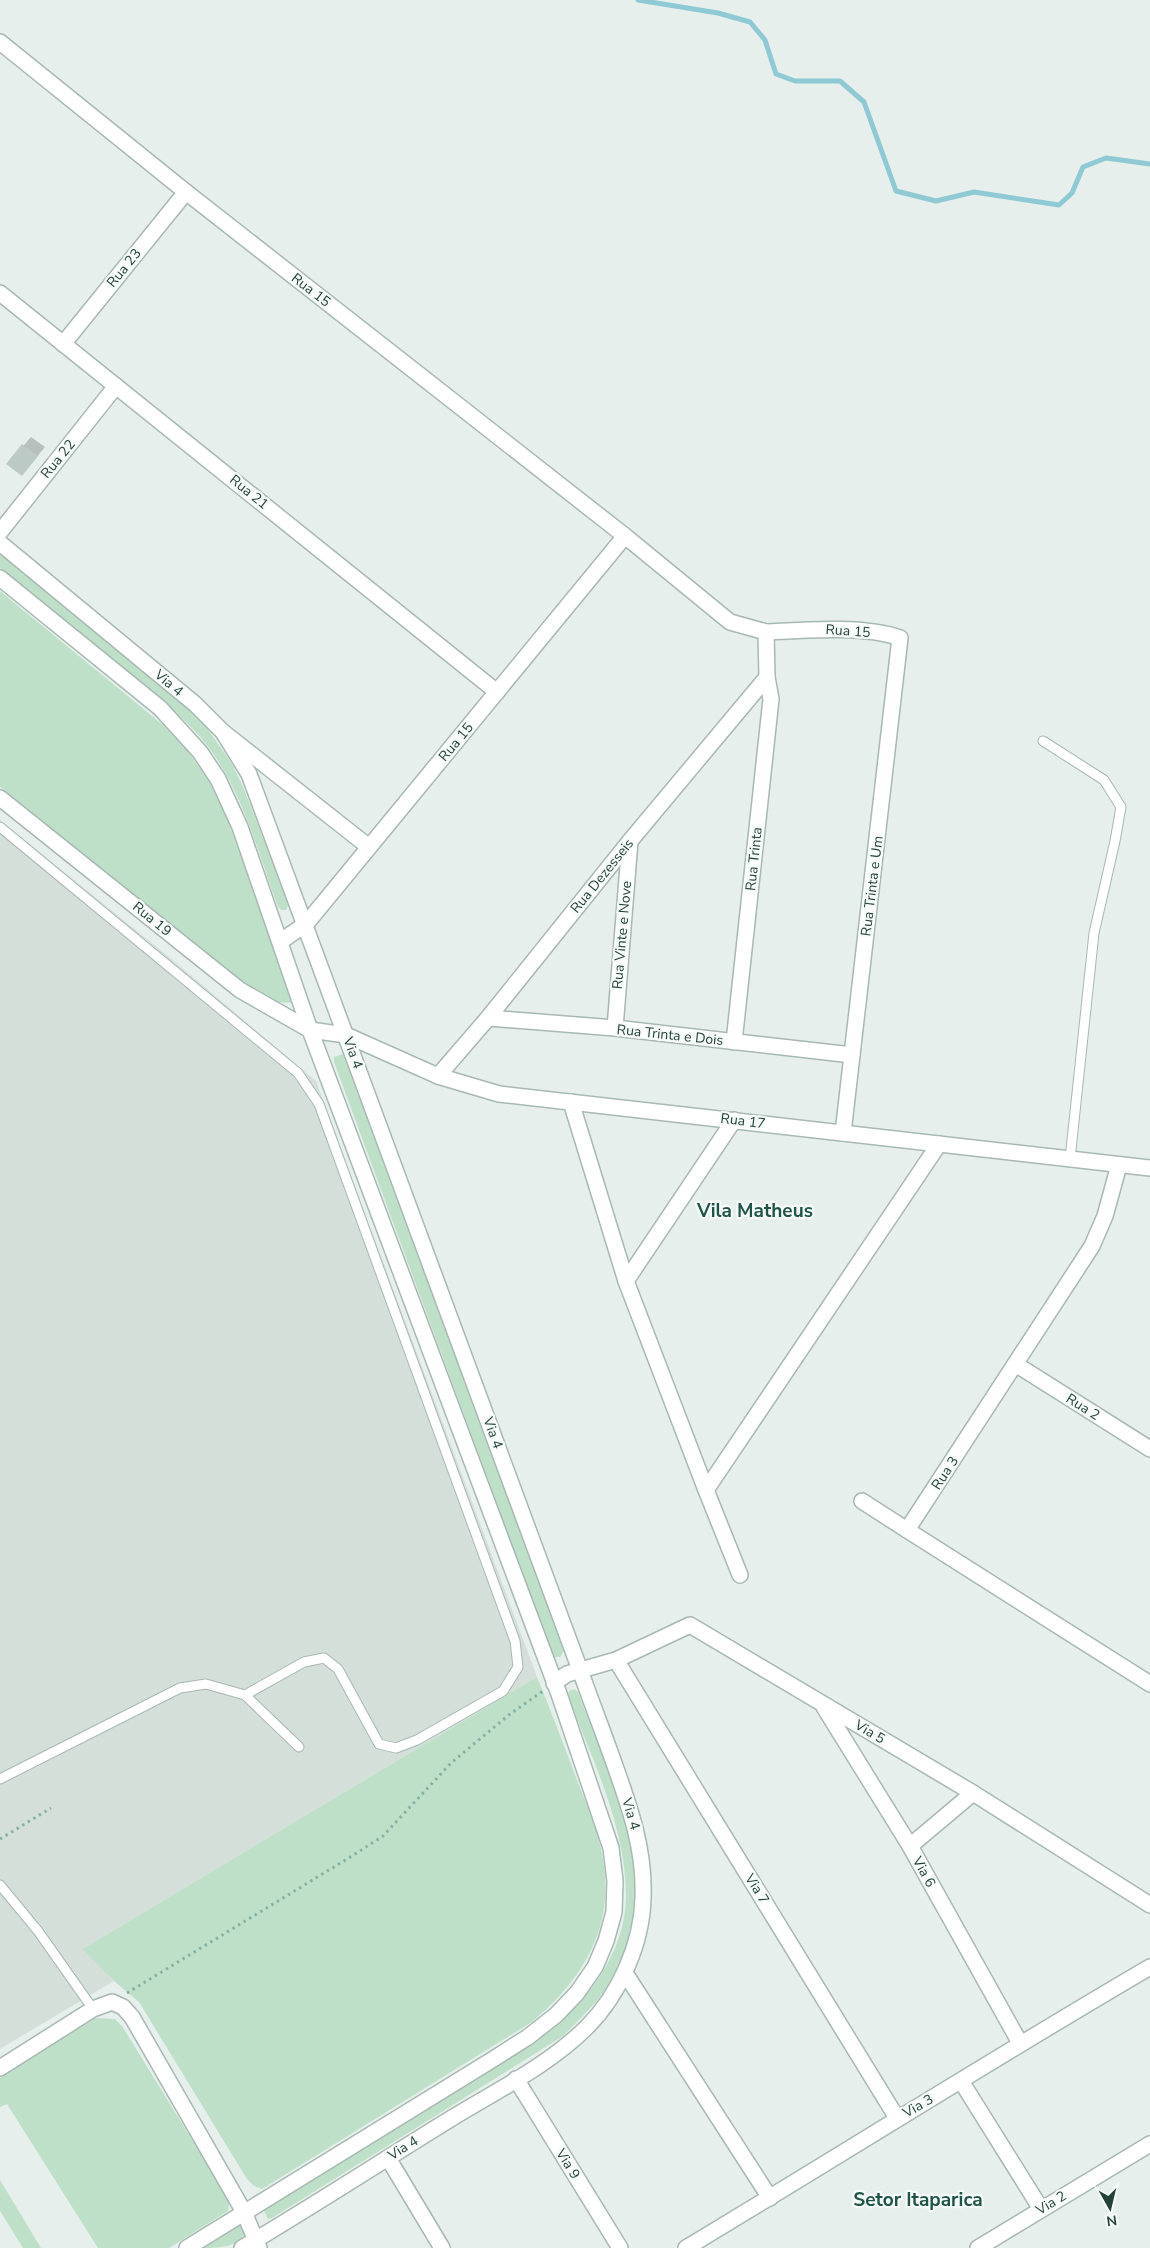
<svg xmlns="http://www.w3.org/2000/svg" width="1150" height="2248" viewBox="0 0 1150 2248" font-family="'Nunito Sans',sans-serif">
	<rect width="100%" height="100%" fill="#e6efeb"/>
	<polygon fill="#d4dfda" points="0,820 169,957 316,1081 537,1677 84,1949 114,1981 0,2049"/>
	<g fill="#bfe0c8">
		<path d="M0,554L173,695L207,728L232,764L243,787L289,903L286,910H281L278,907C259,855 244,797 212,752C198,732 179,715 161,699L0,568Z"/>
		<polygon points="0,591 163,725 187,750 209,781 225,813 294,1003 278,1002 238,979 0,787"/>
		<polygon points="343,1054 564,1650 560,1657 555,1657 552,1654 334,1062 334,1057"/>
		<path d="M537,1677C551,1711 564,1745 577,1780C587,1806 599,1832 603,1860C615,1928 582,1980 532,2022L262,2189L254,2186L247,2179L139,2002L114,1981L83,1949Z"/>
		<path d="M574,1689L578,1692C612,1785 668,1889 608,1985C596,2004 579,2020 563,2036L272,2218L268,2219L264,2211L266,2207L547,2033C588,2001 626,1951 626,1896C626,1827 592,1759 568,1696L569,1691Z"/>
		<polygon points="95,2018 115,2019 122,2026 226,2195 229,2204 228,2211 169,2248 98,2248 7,2104 0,2107 0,2078"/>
		<polygon points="0,2180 41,2248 23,2248 0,2211"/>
		<path d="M238,2225H242L246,2231C240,2248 216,2248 201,2248Z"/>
	</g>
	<polygon fill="#0003" points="31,437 45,447 22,475 8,464"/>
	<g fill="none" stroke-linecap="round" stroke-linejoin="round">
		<polyline stroke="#8ec9d4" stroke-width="5" points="638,0 718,13 750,22 765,40 776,74 795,81 840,81 864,102 896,191 936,201 974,192 1059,205 1072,193 1083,167 1106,158 1150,164"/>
	</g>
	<polygon fill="#bbcac4" points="22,444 38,456 22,476 6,464"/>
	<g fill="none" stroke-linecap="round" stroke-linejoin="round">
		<defs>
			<g id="service">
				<polyline points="1043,741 1104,780 1121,807 1115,841 1094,933 1070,1159"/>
				<polyline points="0,827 298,1073 319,1104 515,1641 518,1667 503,1691 417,1740 396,1748 379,1744 338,1669 324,1658 304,1662 245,1695"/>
				<polyline points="0,1779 180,1688 206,1684 245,1695 299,1747"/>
				<polyline points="0,1885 38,1931 93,2009"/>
			</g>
			<g id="minor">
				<polyline points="0,42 186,192 625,536 306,924 281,941"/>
				<polyline points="0,293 497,692"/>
				<polyline points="63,344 186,192"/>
				<polyline points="0,532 116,386"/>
				<polyline points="625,536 730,622 766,632 767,677 771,699 734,1042"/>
				<path d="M766,632C803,630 866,625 900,638L843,1133"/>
				<polyline points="223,732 369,847"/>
				<polyline points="0,798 240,990 310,1030 346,1035 438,1076 499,1094 1150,1168"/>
				<polyline points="488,1018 615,1028 852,1055"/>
				<polyline points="615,1028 630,841"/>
				<polyline points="438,1076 488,1018 630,841 767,677"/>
				<polyline points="571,1102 626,1281 706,1490 939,1144"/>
				<polyline points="1119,1165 1105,1216 1092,1246 907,1530 1150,1684"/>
				<polyline points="626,1281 734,1120"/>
				<polyline points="1017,1365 1150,1449"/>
				<polyline points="706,1490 740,1575"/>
				<polyline points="862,1501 907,1530"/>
				<polyline points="616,1660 897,2118"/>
				<polyline points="554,1683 567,1674 616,1660 690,1625 973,1793 1150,1905"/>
				<polyline points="824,1707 910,1846 1020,2043"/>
				<polyline points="910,1846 973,1793"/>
				<polyline points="625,1973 770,2198"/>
				<polyline points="0,2068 93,2009 112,2002 123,2007 132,2017 244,2212 259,2248"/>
				<polyline points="516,2079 620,2248"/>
				<polyline points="961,2081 1041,2209"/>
				<polyline points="388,2158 442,2248"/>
				<path d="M686,2248C841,2155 994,2058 1150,1967"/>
				<polyline points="978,2248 1150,2144"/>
			</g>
			<g id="tertiary">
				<path d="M0,543L195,704L223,732L249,774L580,1670C591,1701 603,1732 614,1763C630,1808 645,1850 643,1898C642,1944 619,1995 587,2027C549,2065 498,2090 452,2118C382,2161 313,2206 242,2248"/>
				<polyline points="0,578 160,708 200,752 218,779 240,827 310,1030 559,1694 611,1848 615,1881 614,1912 606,1941 595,1967 577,1993 556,2015 528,2037 495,2058 187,2248"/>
			</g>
		</defs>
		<use href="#service" stroke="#a8b8b2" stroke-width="11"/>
		<use href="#minor" stroke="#a8b8b2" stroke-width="18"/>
		<use href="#tertiary" stroke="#a8b8b2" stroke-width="18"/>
		<g stroke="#86b3a5" stroke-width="3" stroke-dasharray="2.5 4" stroke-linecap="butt">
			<polyline points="0,1839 51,1808"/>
			<polyline points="127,1993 352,1856 383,1836 451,1763 510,1714 543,1691"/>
		</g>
		<use href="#service" stroke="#fff" stroke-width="9"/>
		<use href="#minor" stroke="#fff" stroke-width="15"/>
		<use href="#tertiary" stroke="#fff" stroke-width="15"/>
	</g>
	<g text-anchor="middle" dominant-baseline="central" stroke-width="4.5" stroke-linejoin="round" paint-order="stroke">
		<g font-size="14" fill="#24423a" stroke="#f7fbf9">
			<text transform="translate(124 268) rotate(-51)">Rua 23</text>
			<text transform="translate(311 290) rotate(38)">Rua 15</text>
			<text transform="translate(58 459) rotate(-51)">Rua 22</text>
			<text transform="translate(249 492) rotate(39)">Rua 21</text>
			<text transform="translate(848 631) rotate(4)">Rua 15</text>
			<text transform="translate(169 683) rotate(40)">Via 4</text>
			<text transform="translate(456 742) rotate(-50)">Rua 15</text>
			<text transform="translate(754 859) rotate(-84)">Rua Trinta</text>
			<text transform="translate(602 876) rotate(-51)">Rua Dezesseis</text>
			<text transform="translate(872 886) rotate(-83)">Rua Trinta e Um</text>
			<text transform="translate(152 919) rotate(39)">Rua 19</text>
			<text transform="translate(622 935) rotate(-85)">Rua Vinte e Nove</text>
			<text transform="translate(670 1035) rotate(6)">Rua Trinta e Dois</text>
			<text transform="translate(353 1053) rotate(70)">Via 4</text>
			<text transform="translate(743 1121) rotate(7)">Rua 17</text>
			<text transform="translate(1083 1407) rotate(32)">Rua 2</text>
			<text transform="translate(493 1433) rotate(70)">Via 4</text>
			<text transform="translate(945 1473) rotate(-57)">Rua 3</text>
			<text transform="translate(870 1732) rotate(31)">Via 5</text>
			<text transform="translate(631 1814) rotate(73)">Via 4</text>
			<text transform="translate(924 1872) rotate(61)">Via 6</text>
			<text transform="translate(757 1889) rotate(58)">Via 7</text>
			<text transform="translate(918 2106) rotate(-30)">Via 3</text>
			<text transform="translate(403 2148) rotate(-32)">Via 4</text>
			<text transform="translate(568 2164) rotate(58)">Via 9</text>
			<text transform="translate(1051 2203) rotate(-31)">Via 2</text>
		</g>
		<g font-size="19" font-weight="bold" fill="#1f5548" stroke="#f7fbf9">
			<text x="755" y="1211">Vila Matheus</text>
			<text x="918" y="2200">Setor Itaparica</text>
		</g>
	</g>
	<g transform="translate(1110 2208) rotate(172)" stroke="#f7fbf9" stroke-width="4" paint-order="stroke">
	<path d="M0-4L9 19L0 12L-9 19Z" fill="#24423a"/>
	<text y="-8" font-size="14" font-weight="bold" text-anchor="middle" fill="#24423a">N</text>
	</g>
</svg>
